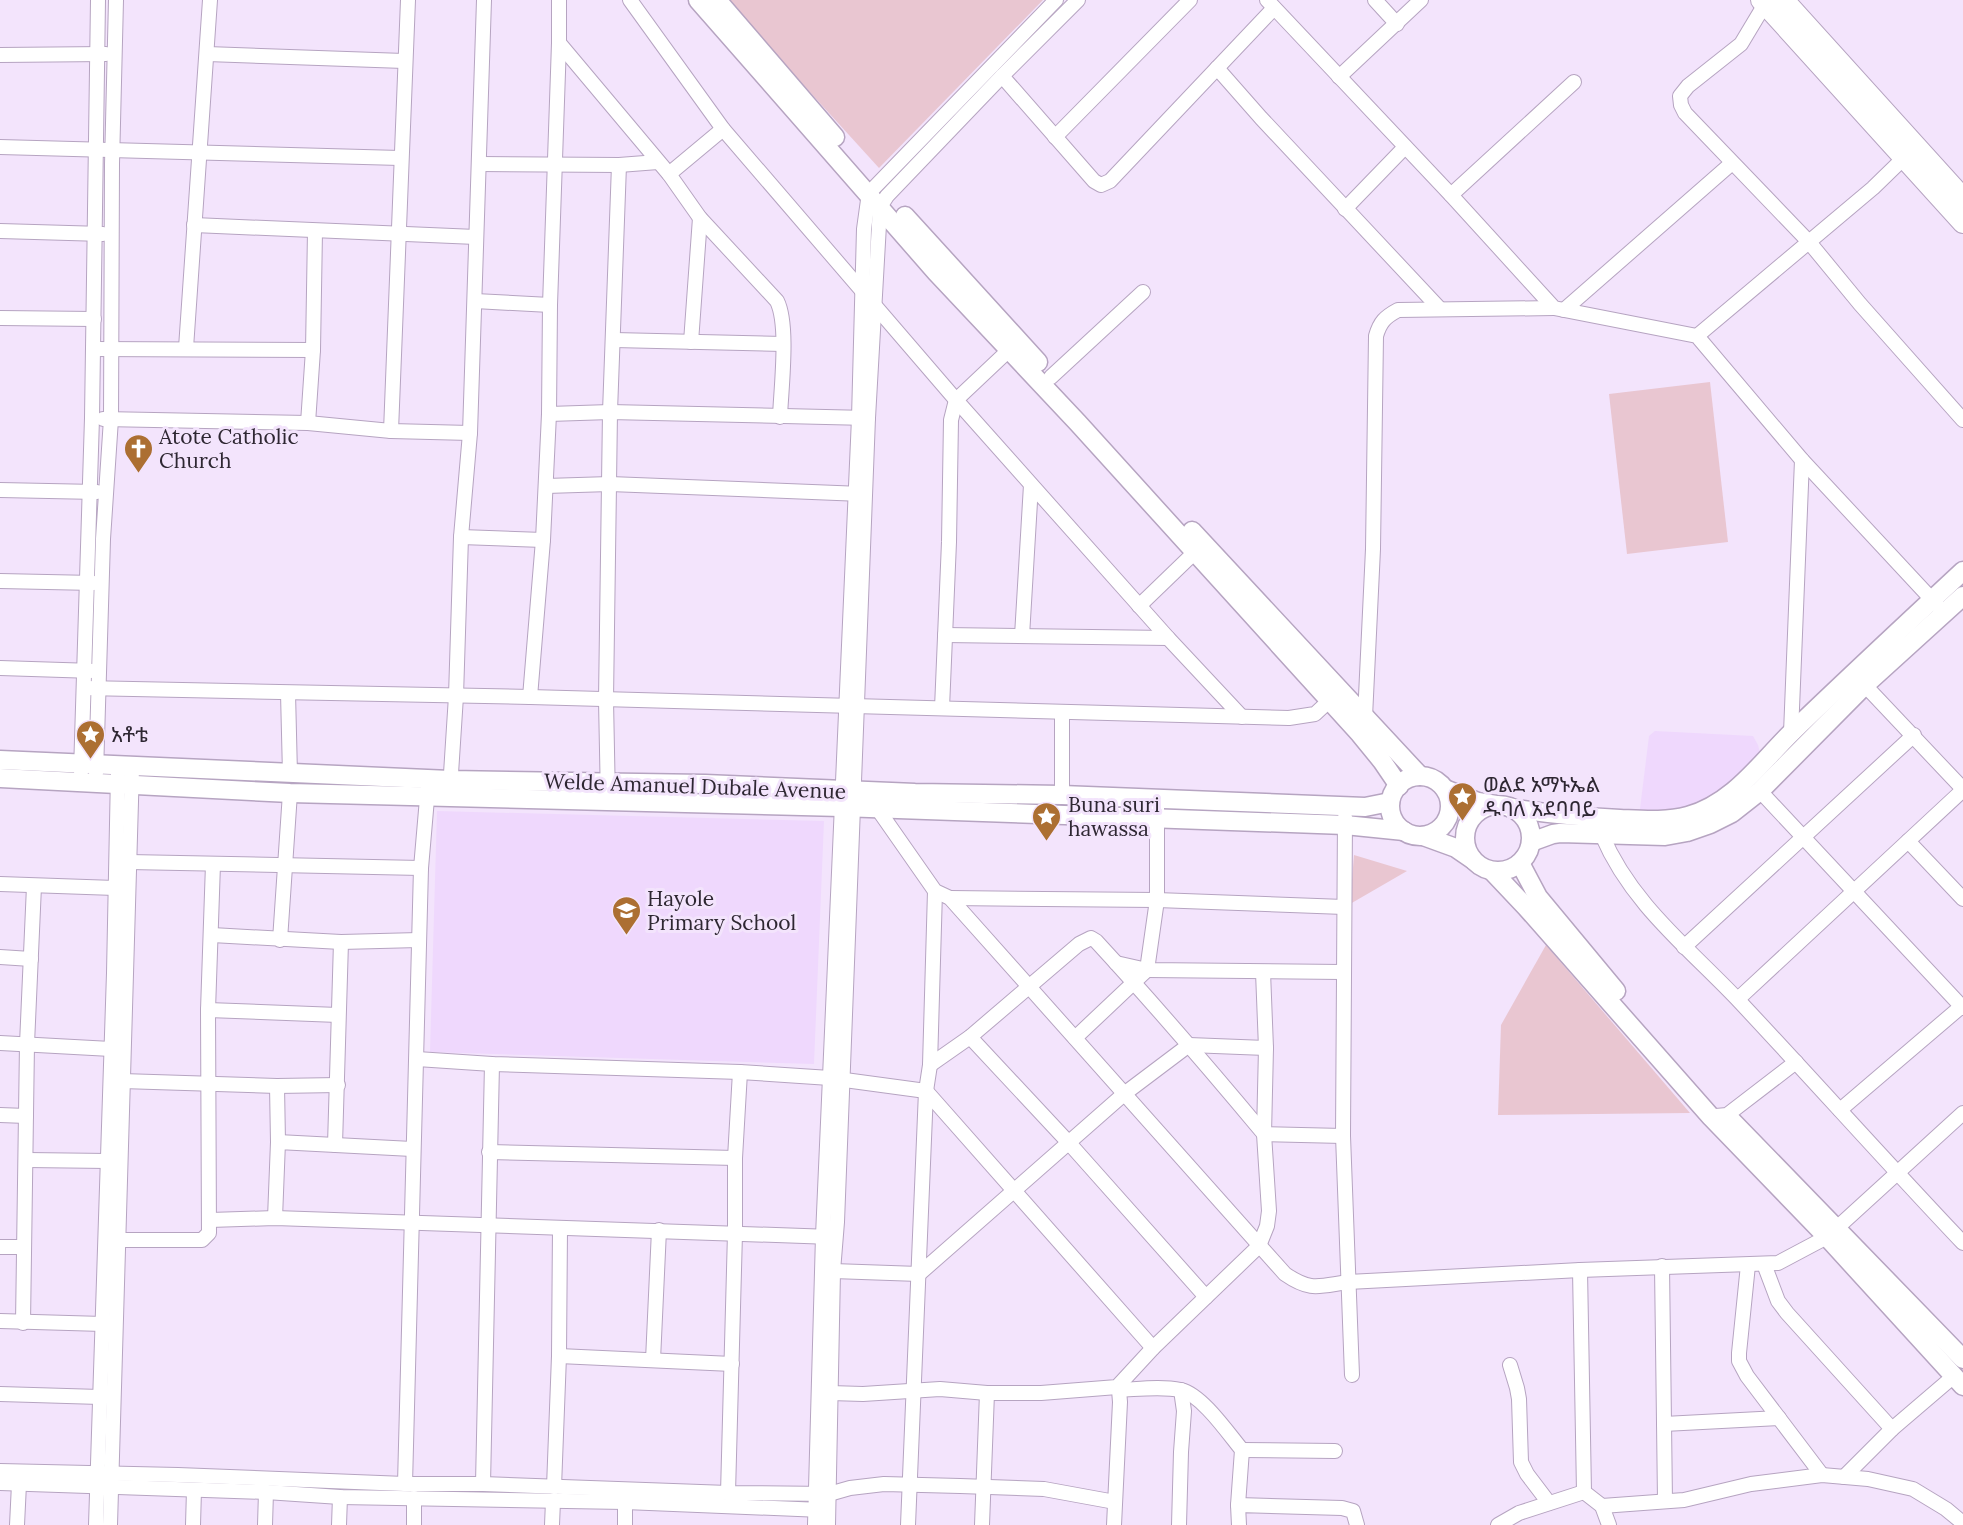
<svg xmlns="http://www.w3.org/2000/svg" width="1963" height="1525" viewBox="0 0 1963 1525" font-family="Lora,'Noto Sans Ethiopic',serif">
	<rect width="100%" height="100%" fill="#f3e4fc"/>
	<g fill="#efd8fd">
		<polygon points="1655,731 1753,736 1758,745 1761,757 1704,807 1639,817 1649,736"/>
		<polygon points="437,811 824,821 814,1064 430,1052"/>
	</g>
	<g fill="#e9c6d1">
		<polygon points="726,0 1043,0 879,168"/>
		<polygon points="1710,382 1728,542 1627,554 1609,394"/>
		<polygon points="1354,855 1407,871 1350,904"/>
		<polygon points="1546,945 1690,1113 1498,1115 1501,1025"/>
	</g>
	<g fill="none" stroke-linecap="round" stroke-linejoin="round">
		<defs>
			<g id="minor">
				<polyline points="630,0 723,129 956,400 1168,638 1242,717"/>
				<polyline points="1267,0 1451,195 1554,308 1697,336 1802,460 1937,605"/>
				<polyline points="1375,0 1397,24"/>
				<polyline points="1765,4 1741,44 1688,86 1680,96 1681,105 1685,113 1809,242 1860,304 1963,420"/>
				<path d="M559,43L669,174L700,218L777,301C789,325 781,389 780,417"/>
				<polyline points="207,54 404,61"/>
				<polyline points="0,55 106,54"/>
				<polyline points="1217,68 1261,118 1440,309"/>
				<polyline points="1002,76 1094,181 1101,185 1110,181 1274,8"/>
				<polyline points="1339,77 1421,0"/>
				<polyline points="1055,137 1190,0"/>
				<polyline points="0,147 400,158"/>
				<polyline points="480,164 619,165 658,162"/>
				<polyline points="669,174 723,129"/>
				<polyline points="1451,195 1574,82"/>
				<polyline points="1345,209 1405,147"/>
				<polyline points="194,225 476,237"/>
				<polyline points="0,231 103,234"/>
				<polyline points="475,301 550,305"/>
				<polyline points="1564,310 1732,163"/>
				<polyline points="0,318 94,319"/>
				<polyline points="1697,336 1873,188 1909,153"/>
				<polyline points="614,340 783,344"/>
				<polyline points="691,342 700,218"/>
				<polyline points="186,348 210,0"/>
				<polyline points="93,349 313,350"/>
				<polyline points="1051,377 1143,292"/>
				<polyline points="549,414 610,412 868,418"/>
				<polyline points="103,419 308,423 391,431 470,433"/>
				<polyline points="308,423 313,350 315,231"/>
				<polyline points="391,431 408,0"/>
				<polyline points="546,486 610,484 862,494"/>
				<polyline points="0,490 97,492"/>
				<polyline points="461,537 543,540"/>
				<polyline points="0,581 94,583"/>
				<polyline points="1139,606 1195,552"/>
				<polyline points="945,635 1168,638"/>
				<polyline points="1022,636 1031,485"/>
				<polyline points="0,668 94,671"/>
				<polyline points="1859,679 1963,789"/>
				<polyline points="84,688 530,697 1289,718 1315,714 1330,700"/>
				<polyline points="288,693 290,774"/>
				<polyline points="530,697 543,540 549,414 550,305 559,43 559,0"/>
				<polyline points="942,708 949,542 951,420 956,400 1009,350"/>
				<path d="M1365,717L1373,549L1376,336C1380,322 1385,317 1398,310L1554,308"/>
				<polyline points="1791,733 1802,460"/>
				<polyline points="81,772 92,418 98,0"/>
				<polyline points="96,773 103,539 111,419 112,164 116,0"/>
				<polyline points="450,789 456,696 461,537 470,433 484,0"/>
				<polyline points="1760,791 1963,1008"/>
				<polyline points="1062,795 1062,712"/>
				<polyline points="608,801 606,700 610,412 619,165"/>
				<path d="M877,808L935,891L950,898L1285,1274C1311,1292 1319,1286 1348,1282L1580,1270L1778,1263L1827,1237L1963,1113"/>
				<polyline points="1345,817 1343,1136 1352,1375"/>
				<path d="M1602,835C1631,904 1690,949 1740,1002C1815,1082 1888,1164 1963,1243"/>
				<polyline points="1908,841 1963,899"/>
				<polyline points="129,862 421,868"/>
				<polyline points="0,884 115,888"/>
				<polyline points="950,898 1157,900 1344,907"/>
				<polyline points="212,935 341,942 419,940"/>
				<polyline points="280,940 290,793"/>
				<polyline points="1684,947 1914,735"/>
				<polyline points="0,957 31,959"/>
				<polyline points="1116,963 1147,970 1342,972"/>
				<polyline points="1738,999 1963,790"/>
				<polyline points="208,1010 338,1015"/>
				<polyline points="970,1037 1069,1143 1206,1297"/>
				<polyline points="1075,1038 1147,970 1157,900 1157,800"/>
				<polyline points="0,1043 111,1049"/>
				<polyline points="417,1059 492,1064 740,1072 830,1078 926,1091 1153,1348"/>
				<path d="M930,1065L970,1037L1079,944L1091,938L1096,941C1154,1004 1209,1068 1264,1134L1343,1136"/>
				<polyline points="122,1081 277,1086 338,1085"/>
				<polyline points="277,1086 278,1142"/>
				<polyline points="1840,1110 1963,1005"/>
				<polyline points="0,1115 26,1116"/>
				<polyline points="1716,1116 1727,1115 1796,1062"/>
				<polyline points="335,1145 341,942"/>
				<polyline points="489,1152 735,1158"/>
				<polyline points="27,1160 108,1161"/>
				<polyline points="275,1218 278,1142 412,1149"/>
				<polyline points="210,1220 275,1218 832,1237"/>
				<polyline points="118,1240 202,1240 209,1233 208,1010 213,864"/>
				<polyline points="0,1247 24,1247"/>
				<polyline points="1764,1264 1778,1301 1787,1313 1892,1429"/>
				<polyline points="1748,1265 1739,1353 1739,1361 1747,1376 1822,1475"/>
				<polyline points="1662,1266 1665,1501"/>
				<polyline points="1580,1270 1584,1492 1602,1506 1609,1525"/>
				<polyline points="833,1271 919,1274 1124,1094 1189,1045 1266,1048"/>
				<polyline points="0,1321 103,1324"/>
				<polyline points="23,1323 27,1044 34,886"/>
				<polyline points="559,1356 732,1364"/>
				<polyline points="653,1360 659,1230"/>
				<polyline points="1510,1365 1517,1388 1519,1399 1521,1462 1527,1474 1549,1503"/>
				<path d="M1119,1390C1140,1389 1161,1386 1181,1390C1202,1395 1228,1433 1242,1450L1238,1505"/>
				<polyline points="830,1393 863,1394 940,1389 987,1393 1041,1393 1117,1387 1153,1348 1259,1246 1267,1226 1269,1211 1264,1134 1266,1048 1263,972"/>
				<polyline points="0,1394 100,1397"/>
				<polyline points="1664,1424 1779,1418"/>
				<polyline points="1242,1450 1335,1451"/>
				<polyline points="0,1471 178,1475 405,1484 483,1484 728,1493 829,1494 850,1488 884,1484 960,1486 1044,1489 1115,1502"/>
				<polyline points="1844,1477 1892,1429 1954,1376"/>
				<polyline points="0,1483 266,1492 340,1497 625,1502 822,1510"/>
				<polyline points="405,1484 421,868 428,787"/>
				<polyline points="483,1484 492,1064"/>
				<polyline points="554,1487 559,1356 560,1228"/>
				<polyline points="728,1493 735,1233 735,1158 740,1072"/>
				<polyline points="414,1498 414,1525"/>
				<polyline points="1602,1506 1684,1500 1751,1484 1822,1475 1868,1479 1913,1489 1946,1509 1963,1523"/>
				<polyline points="17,1525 19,1484"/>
				<polyline points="96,1525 114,973 118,774"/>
				<polyline points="110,1525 132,767"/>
				<polyline points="193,1525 194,1490"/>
				<polyline points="265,1525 266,1492"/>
				<polyline points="339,1525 340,1497"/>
				<polyline points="552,1525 553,1501"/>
				<polyline points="625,1525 625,1502"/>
				<polyline points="815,1525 823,1236 859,418 864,229 869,193 1056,0"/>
				<polyline points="828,1525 833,1271 837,1222 868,418 880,207 887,196 1002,76 1078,0"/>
				<polyline points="908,1525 926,1091 930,1065 935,891"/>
				<polyline points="982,1525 987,1393"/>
				<polyline points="1114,1525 1120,1402 1119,1390 1117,1387"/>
				<polyline points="1179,1525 1181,1452 1184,1411 1181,1390"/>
				<polyline points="1239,1525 1238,1505 1342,1508 1353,1511 1357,1525"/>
				<polyline points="1498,1525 1519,1513 1584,1492"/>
			</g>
			<g id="major">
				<polyline points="698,0 936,272 1078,423 1360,734 1382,761 1399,786"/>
				<polyline points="717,0 835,137"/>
				<polyline points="905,216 1038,362"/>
				<polyline points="1192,531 1420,776"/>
				<polyline points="0,760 450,780 705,784 915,793 1062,795 1365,807 1390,802"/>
				<circle cx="1420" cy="806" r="30"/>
				<polyline points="0,778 290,793 841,807 1345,825 1404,831"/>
				<polyline points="1445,789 1478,802 1496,805"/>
				<circle cx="1498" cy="838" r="33"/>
				<path d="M1511,808C1548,814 1583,817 1620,819C1643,820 1666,822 1688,816C1734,803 1761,762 1793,731C1849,677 1906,624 1963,571"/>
				<polyline points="1423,836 1456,848 1472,859"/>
				<polyline points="1531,842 1553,834 1560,833 1665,836 1687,832 1710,824 1732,813 1760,791 1865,685 1963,596"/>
				<polyline points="1520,863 1538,897 1616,991"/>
				<polyline points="1492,871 1526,907 1711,1117 1827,1237 1963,1386"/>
				<polyline points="1730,1119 1963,1359"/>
			</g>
			<g id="highway">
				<polyline points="1761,0 1963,223"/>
				<polyline points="1784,0 1963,198"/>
			</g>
		</defs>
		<use href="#minor" stroke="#b6a4c1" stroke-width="16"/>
		<use href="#major" stroke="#b6a4c1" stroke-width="21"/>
		<use href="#highway" stroke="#b6a4c1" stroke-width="22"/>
		<use href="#minor" stroke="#fff" stroke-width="14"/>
		<use href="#major" stroke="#fff" stroke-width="18"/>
		<use href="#highway" stroke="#fff" stroke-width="20"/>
	</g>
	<defs>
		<symbol id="church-pin" viewBox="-11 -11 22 30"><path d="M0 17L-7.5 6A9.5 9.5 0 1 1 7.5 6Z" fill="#ac6f32" stroke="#f3e4fc"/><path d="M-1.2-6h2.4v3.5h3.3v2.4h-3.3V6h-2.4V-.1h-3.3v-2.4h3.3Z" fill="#fff"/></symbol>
		<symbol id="sight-pin" viewBox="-11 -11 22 30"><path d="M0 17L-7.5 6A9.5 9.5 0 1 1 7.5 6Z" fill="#ac6f32" stroke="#f3e4fc"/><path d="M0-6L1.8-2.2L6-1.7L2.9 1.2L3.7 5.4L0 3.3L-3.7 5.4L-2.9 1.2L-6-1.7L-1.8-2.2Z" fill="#fff"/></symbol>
		<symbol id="school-pin" viewBox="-11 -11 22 30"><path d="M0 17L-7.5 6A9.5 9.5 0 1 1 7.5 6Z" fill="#ac6f32" stroke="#f3e4fc"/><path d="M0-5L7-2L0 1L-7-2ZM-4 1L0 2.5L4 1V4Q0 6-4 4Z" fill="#fff"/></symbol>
	</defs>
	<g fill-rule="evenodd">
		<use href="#church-pin" x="122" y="432" width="33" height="45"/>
		<use href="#sight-pin" x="74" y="718" width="33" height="45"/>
		<use href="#sight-pin" x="1446" y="780" width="33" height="45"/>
		<use href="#sight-pin" x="1030" y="800" width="33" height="45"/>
		<use href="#school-pin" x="610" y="894" width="33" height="45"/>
	</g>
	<g text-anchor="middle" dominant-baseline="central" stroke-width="6" stroke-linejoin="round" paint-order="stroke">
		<g font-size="21" fill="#2e2732" stroke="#f3e4fc" text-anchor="start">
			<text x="159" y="436">Atote Catholic<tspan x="159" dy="24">Church</tspan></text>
			<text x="111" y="734">አቶቴ</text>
			<text x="1483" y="784">ወልደ አማኑኤል<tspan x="1483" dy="24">ዱባለ አደባባይ</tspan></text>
			<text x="1068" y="804">Buna suri<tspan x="1068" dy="24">hawassa</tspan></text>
			<text x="647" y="898">Hayole<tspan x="647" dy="24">Primary School</tspan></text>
		</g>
		<g font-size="21" fill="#2e2732" stroke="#f3e4fc">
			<text transform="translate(695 786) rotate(2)">Welde Amanuel Dubale Avenue</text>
		</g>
	</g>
</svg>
